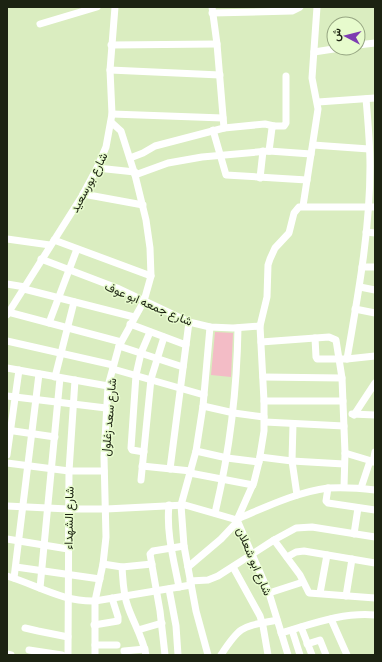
<svg xmlns="http://www.w3.org/2000/svg" width="382" height="662" viewBox="0 0 382 662" font-family="'Exo 2',Vazirmatn,sans-serif">
	<rect width="100%" height="100%" fill="#daedc0"/>
	<polygon fill="#f3bcc6" points="215,332 233,333 231,377 211,375"/>
	<g fill="none" stroke-linecap="round" stroke-linejoin="round">
		<g stroke="#fff" stroke-width="7">
			<polyline points="212,13 292,11 300,7"/>
			<polyline points="40,24 97,7"/>
			<polyline points="111,45 217,44"/>
			<polyline points="358,45 375,43"/>
			<polyline points="314,52 340,48"/>
			<polyline points="110,70 220,75"/>
			<polyline points="318,102 375,98"/>
			<polyline points="112,114 223,118"/>
			<polyline points="224,128 265,124 274,126"/>
			<polyline points="213,130 226,175 307,180"/>
			<polyline points="313,145 369,149"/>
			<polyline points="269,151 272,128 274,126 284,126 286,123 286,76"/>
			<polyline points="130,158 143,153 155,146 224,128 217,44 212,7"/>
			<polyline points="97,168 135,172"/>
			<polyline points="135,175 168,163 202,157 269,151 311,154"/>
			<polyline points="260,178 263,151"/>
			<polyline points="83,194 143,205"/>
			<polyline points="303,206 318,109 312,78 317,7"/>
			<polyline points="366,232 375,233"/>
			<polyline points="7,239 50,245"/>
			<polyline points="54,240 151,276"/>
			<polyline points="41,259 117,288 189,322 210,327 233,328 260,326"/>
			<polyline points="362,267 375,267"/>
			<polyline points="7,284 25,287"/>
			<polyline points="360,287 375,290"/>
			<polyline points="24,289 134,317"/>
			<polyline points="355,309 375,313"/>
			<polyline points="8,312 121,342"/>
			<polyline points="7,315 82,196 97,168 106,147 112,114 110,70 115,7"/>
			<polyline points="49,323 77,249"/>
			<polyline points="130,324 186,345"/>
			<polyline points="315,338 316,357 317,359 347,359 375,356"/>
			<polyline points="7,341 113,365"/>
			<polyline points="261,342 329,337 336,340 342,378 345,453 344,487"/>
			<polyline points="119,346 183,367"/>
			<path d="M347,359C358,295 370,231 370,166C370,144 368,121 366,99"/>
			<polyline points="7,368 108,386"/>
			<polyline points="113,369 204,395"/>
			<polyline points="55,377 74,302"/>
			<polyline points="263,377 342,378"/>
			<polyline points="7,396 106,408"/>
			<polyline points="264,401 343,401"/>
			<polyline points="203,406 234,413 264,417"/>
			<polyline points="352,414 375,415"/>
			<polyline points="354,415 375,383"/>
			<polyline points="265,422 344,426"/>
			<polyline points="293,424 292,461 297,495"/>
			<polyline points="7,430 55,437"/>
			<polyline points="196,451 227,458 259,462"/>
			<polyline points="144,452 132,450 131,448 136,375 141,353 150,332"/>
			<polyline points="345,453 375,462"/>
			<polyline points="7,455 19,370"/>
			<polyline points="260,457 292,461 344,464"/>
			<polyline points="373,462 375,452"/>
			<polyline points="7,463 69,471 104,471"/>
			<polyline points="142,466 191,471"/>
			<polyline points="170,469 189,322"/>
			<polyline points="190,473 253,485"/>
			<polyline points="141,480 151,379 164,337"/>
			<polyline points="328,488 326,501 328,503 375,510"/>
			<polyline points="361,488 370,461"/>
			<path d="M169,505C166,533 174,561 179,587"/>
			<polyline points="7,506 68,509 106,509 185,505 237,520"/>
			<path d="M215,513C230,450 237,393 238,328"/>
			<path d="M237,519C266,507 297,492 328,488C344,487 359,488 375,490"/>
			<polyline points="354,534 358,508"/>
			<polyline points="7,539 68,549"/>
			<polyline points="274,540 300,575 309,593 375,598"/>
			<polyline points="287,557 296,552 304,551 375,563"/>
			<polyline points="103,564 122,567 152,564"/>
			<polyline points="16,567 100,579"/>
			<path d="M122,567C123,580 123,594 128,607C134,624 143,638 146,655"/>
			<polyline points="188,567 221,539 237,522"/>
			<polyline points="233,567 260,616 263,626 268,655"/>
			<path d="M7,576C37,585 63,602 95,601L191,585"/>
			<polyline points="14,578 39,374"/>
			<polyline points="190,581 208,580 218,576 274,540 296,528 312,527 375,537"/>
			<polyline points="40,588 60,378"/>
			<polyline points="169,589 176,626 178,655"/>
			<polyline points="269,593 303,582"/>
			<polyline points="320,593 327,555"/>
			<polyline points="346,596 352,559"/>
			<polyline points="331,619 347,655"/>
			<polyline points="94,625 118,621 118,617 112,598"/>
			<polyline points="301,627 312,655"/>
			<polyline points="25,628 38,631 68,637"/>
			<polyline points="138,630 162,623"/>
			<polyline points="292,630 300,655"/>
			<path d="M281,633C312,624 343,612 375,615"/>
			<polyline points="307,644 320,640 326,655"/>
			<polyline points="95,645 117,645"/>
			<polyline points="29,650 62,655"/>
			<polyline points="124,651 145,649"/>
			<polyline points="7,654 11,655"/>
			<polyline points="68,655 69,471 75,380"/>
			<polyline points="95,655 95,601 103,564 106,537 104,457 108,386 119,346 144,301 151,276 150,248 146,220 135,175 121,131 111,122"/>
			<polyline points="165,655 160,611 150,554 153,551 184,546"/>
			<polyline points="208,655 196,611 184,546 181,505 196,451 203,406 210,327"/>
			<path d="M221,655C241,624 243,627 277,620"/>
			<polyline points="288,655 269,593 237,520 254,482 259,462 264,431 264,401 260,326 267,297 268,265 270,259 275,248 289,233 294,213 299,207 375,207"/>
		</g>
	</g>
	<g text-anchor="middle" dominant-baseline="central" stroke-width="3" stroke-linejoin="round" paint-order="stroke">
		<g font-size="12" fill="#1c2312" stroke="#e7fbcd">
			<text transform="translate(88 182) rotate(-62)">شارع بورسعيد</text>
			<text transform="translate(149 303) rotate(23)">شارع جمعه ابو عوف</text>
			<text transform="translate(108 417) rotate(-85)">شارع سعد زغلول</text>
			<text transform="translate(68 518) rotate(-89)">شارع الشهداء</text>
			<text transform="translate(255 561) rotate(67)">شارع ابو شعلان</text>
		</g>
	</g>
	<rect width="382" height="662" fill="none" stroke="#1c2312" stroke-width="16"/>
	<g transform="translate(346 36) rotate(277)"><circle r="19" fill="#e7fbcd" stroke="#96a582"/>
	<path d="M0-3L7 15L0 10L-7 15Z" fill="#7d3cb1"/>
	<text y="-6" font-size="11" font-weight="bold" text-anchor="middle" fill="#1c2312">ش</text>
	</g>
</svg>
